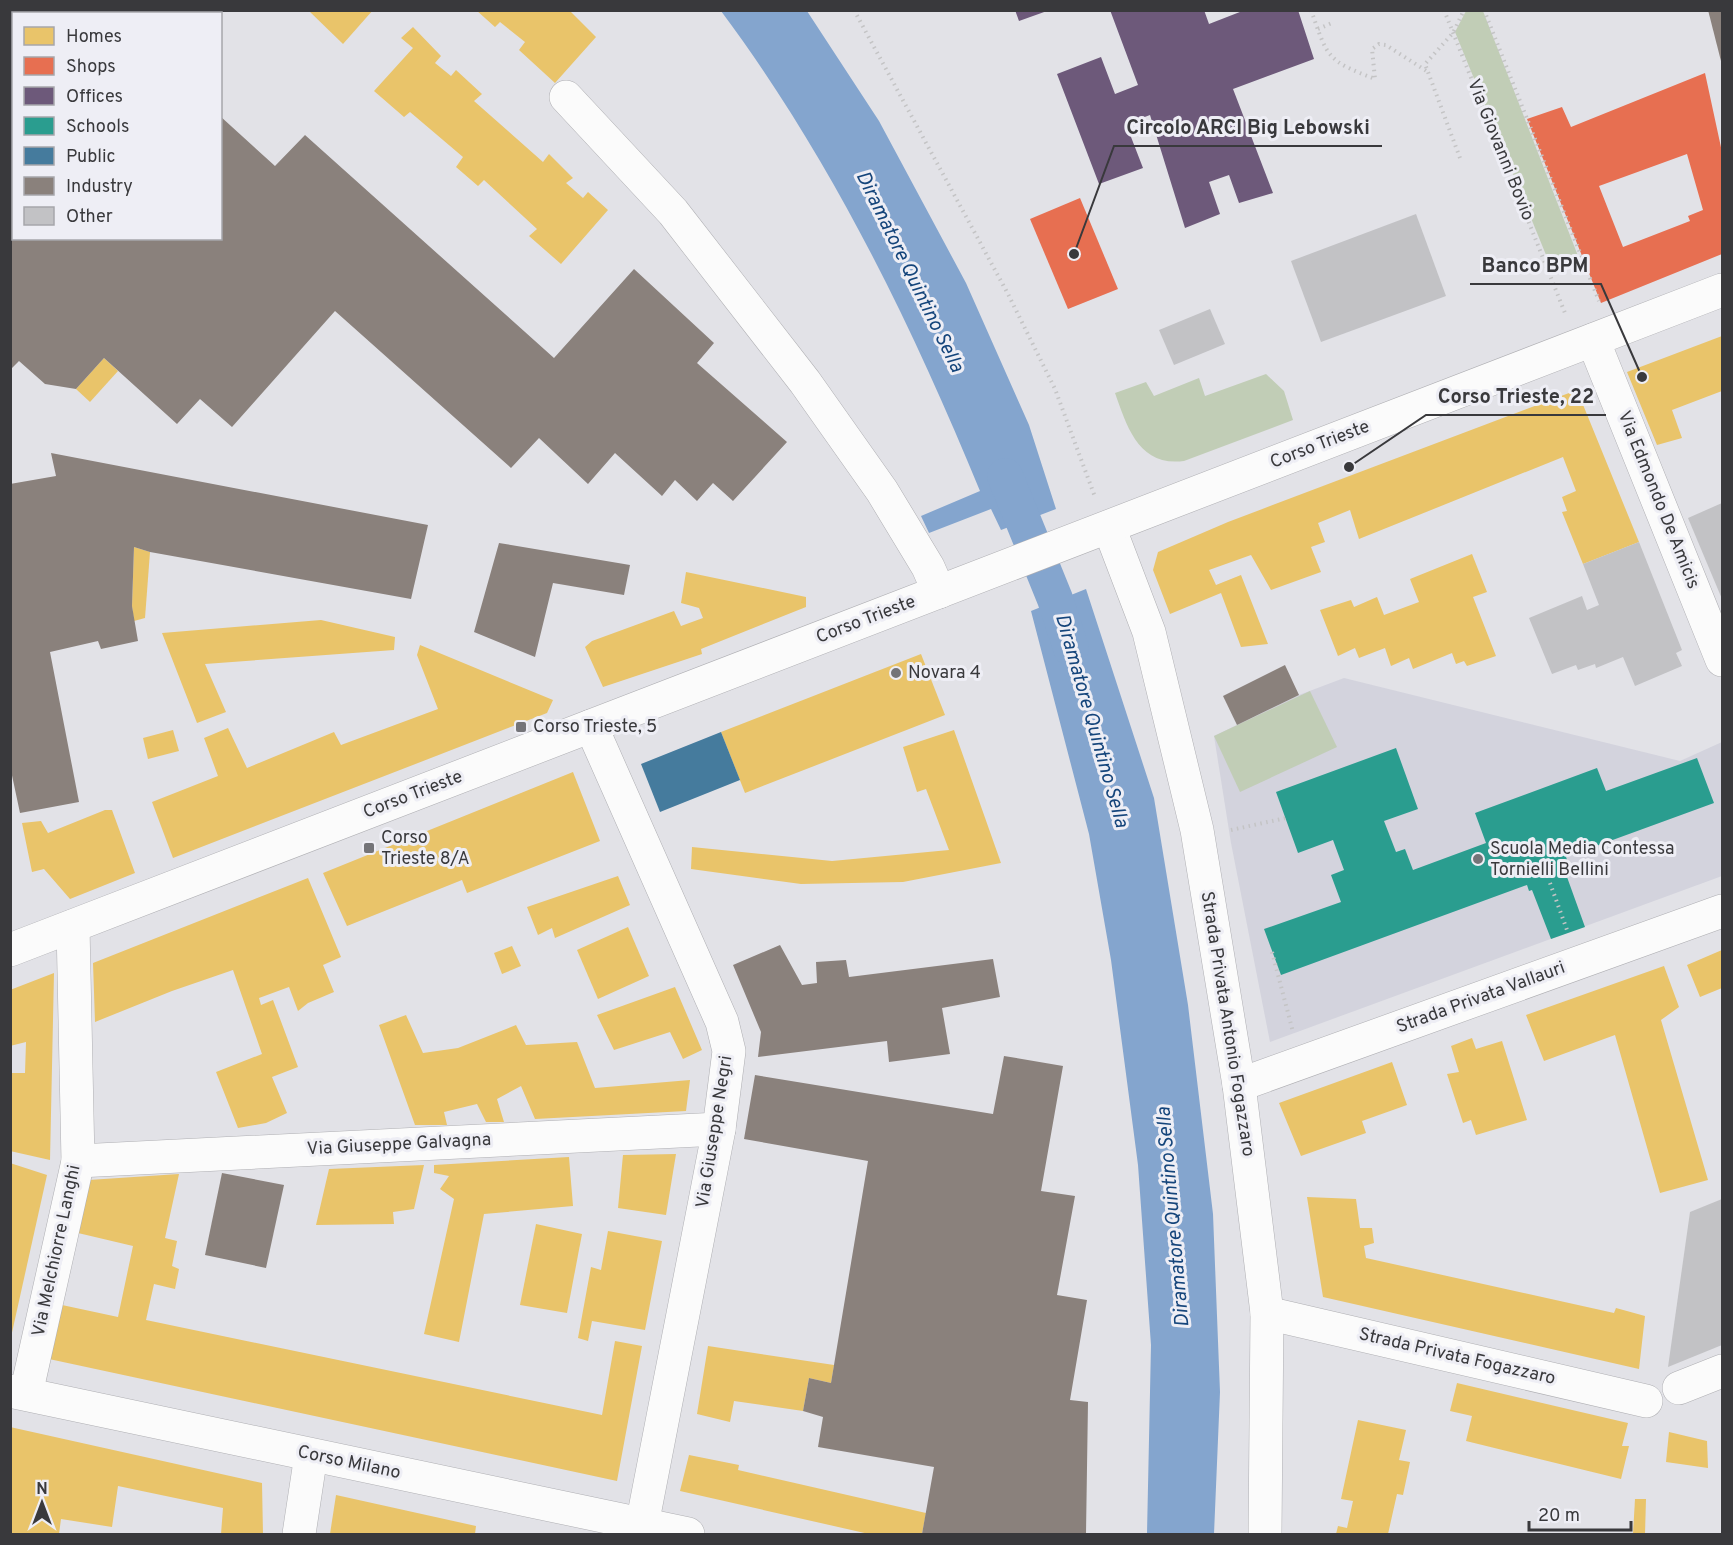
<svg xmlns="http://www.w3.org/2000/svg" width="1733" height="1545" viewBox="0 0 1733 1545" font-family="Overpass,sans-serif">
	<rect width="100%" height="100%" fill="#e2e2e7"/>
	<polygon fill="#d3d3dd" points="1344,678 1680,761 1722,742 1722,876 1270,1042 1231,843 1214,736 1299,695"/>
	<g fill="#c1cdb6">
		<polygon points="1466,11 1483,11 1580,261 1553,272 1455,32"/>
		<path d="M1266,374L1284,391L1293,420L1184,461C1139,467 1127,427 1115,393L1146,382L1154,396L1199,378L1205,396Z"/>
		<polygon points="1310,691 1337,747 1240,792 1214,736"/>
	</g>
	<g fill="#84a5ce">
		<path d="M721,11H807L879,121L966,283L1029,425L1056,509L1001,530L991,509L929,533L921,516L980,491C911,323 830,157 721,11Z"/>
		<polygon points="1086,589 1154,798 1188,1005 1213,1214 1220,1392 1214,1534 1147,1534 1151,1345 1138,1165 1111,960 1089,834 1031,611"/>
	</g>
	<g fill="#e9c46a">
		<polygon points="308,10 373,10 343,44"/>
		<polygon points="476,10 569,10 596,37 555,83 519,50 525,42 500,22 495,27"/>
		<polygon points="413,27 441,56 435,63 451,76 456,70 482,94 474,101 543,162 549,154 573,178 566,183 583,198 588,192 608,210 561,264 529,236 537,229 484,180 478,186 456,167 463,157 410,112 404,117 374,91 413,48 401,38"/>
		<polygon points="1722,336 1722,391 1672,410 1682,438 1657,445 1627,372"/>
		<polygon points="104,358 118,371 90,402 76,389"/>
		<polygon points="1577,390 1639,542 1583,564 1562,512 1567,511 1562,497 1576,491 1563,457 1359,539 1350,510 1318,523 1325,542 1311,547 1321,572 1271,590 1251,555 1209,570 1216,585 1241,575 1268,644 1241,647 1221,593 1170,614 1153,570 1158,552 1228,522"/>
		<polygon points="134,547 150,552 145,618 134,621 132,606"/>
		<polygon points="1472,554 1487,592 1473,597 1496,656 1467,666 1464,661 1456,664 1452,653 1413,669 1409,658 1391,666 1385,648 1359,658 1355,648 1338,656 1320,610 1351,600 1354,607 1377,597 1384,615 1419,602 1410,579"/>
		<polygon points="686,572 806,597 806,607 701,649 702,654 603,687 585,647 592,641 674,611 681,626 703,618 699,608 681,603"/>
		<polygon points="321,620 395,637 394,650 205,664 226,712 197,723 162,633"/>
		<polygon points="420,645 553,700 547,713 173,858 152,802 218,776 204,738 228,728 247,768 334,732 341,745 438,709 417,655"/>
		<polygon points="921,654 945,715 745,793 721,732"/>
		<polygon points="173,730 179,751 148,759 143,738"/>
		<polygon points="954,730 1001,863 903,882 801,884 691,869 692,847 832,861 949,850 926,789 917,792 903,747"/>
		<polygon points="573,772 600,841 467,893 462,880 347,926 323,873"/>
		<polygon points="105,810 112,810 135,873 70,899 44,869 32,872 22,823 41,821 48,833"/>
		<polygon points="618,876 630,905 555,938 552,928 538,935 527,907"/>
		<polygon points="308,878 341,957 323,965 334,992 308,1003 298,1011 289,987 259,998 261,1005 273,1000 298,1067 272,1077 287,1113 266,1123 238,1128 216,1072 262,1054 233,970 172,991 95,1022 93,963"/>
		<polygon points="628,927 649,976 598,999 577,950"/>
		<polygon points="512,946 521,966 502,974 494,953"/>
		<polygon points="1722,950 1722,988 1700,997 1687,965"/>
		<polygon points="1664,966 1679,1007 1661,1020 1708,1180 1660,1193 1615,1035 1544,1061 1526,1015"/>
		<polygon points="54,973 50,1160 10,1151 10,1073 25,1073 26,1042 10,1046 10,990"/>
		<polygon points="675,987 702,1050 683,1059 670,1032 614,1050 597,1015"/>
		<polygon points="406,1015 423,1053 458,1048 516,1025 526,1045 577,1042 595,1088 690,1080 686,1111 535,1119 521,1086 497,1099 504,1122 486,1122 477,1104 444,1112 447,1125 415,1125 379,1025"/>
		<polygon points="1472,1038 1476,1049 1502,1041 1527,1120 1476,1135 1471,1120 1463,1123 1447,1074 1459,1072 1451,1046"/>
		<polygon points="1392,1062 1407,1105 1362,1121 1366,1133 1301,1156 1279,1103"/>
		<polygon points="676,1154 666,1215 618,1208 623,1155"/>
		<polygon points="569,1157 573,1206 484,1214 459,1342 424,1334 454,1199 440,1189 449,1176 434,1173 434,1165"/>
		<polygon points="10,1163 47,1175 11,1337 10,1337"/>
		<polygon points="424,1165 414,1209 393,1212 394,1224 316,1225 329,1169"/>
		<polygon points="179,1174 165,1238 177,1241 172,1266 179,1269 175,1289 154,1284 146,1320 602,1415 615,1341 642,1346 617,1481 49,1359 62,1305 118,1317 133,1246 78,1233 89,1180"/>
		<polygon points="1307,1197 1356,1199 1360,1228 1372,1228 1374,1243 1364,1246 1366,1258 1614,1313 1616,1308 1645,1316 1639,1369 1323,1297"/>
		<polygon points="536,1224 582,1234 567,1313 520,1305"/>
		<polygon points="608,1231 662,1241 645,1330 592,1321 588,1341 578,1338 591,1267 601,1270"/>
		<polygon points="708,1346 834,1365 831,1383 809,1378 803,1411 734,1401 730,1422 697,1414"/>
		<polygon points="1457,1383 1628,1423 1622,1446 1629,1446 1621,1479 1466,1441 1472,1416 1450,1411"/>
		<polygon points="1358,1420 1406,1430 1399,1460 1410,1462 1403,1495 1397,1494 1388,1534 1336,1534 1338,1526 1347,1528 1353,1501 1341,1499"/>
		<polygon points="10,1427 262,1483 263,1534 221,1534 223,1508 118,1486 112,1527 61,1519 59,1534 10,1534"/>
		<polygon points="1669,1432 1707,1441 1708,1468 1666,1462"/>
		<polygon points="689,1455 739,1465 738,1470 926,1513 922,1534 869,1534 680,1491"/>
		<polygon points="336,1495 476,1526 475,1534 330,1534"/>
		<polygon points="1635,1499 1646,1499 1645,1534 1633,1534"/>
	</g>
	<g fill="#e76f51" fill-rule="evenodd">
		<path d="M1705,73L1722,152V254L1601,303L1527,119L1562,107L1571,127ZM1687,154L1703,210L1688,216L1690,221L1623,247L1599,186Z"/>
		<polygon points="1080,198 1118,289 1068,309 1030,219"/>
	</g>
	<g fill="#6d597a">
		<polygon points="1015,10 1047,10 1047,11 1019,21"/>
		<polygon points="1110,10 1204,10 1209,24 1245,10 1298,10 1314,59 1233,89 1273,193 1239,203 1229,175 1209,182 1220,214 1185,228 1150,115 1126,124 1143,168 1099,184 1057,74 1101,57 1115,94 1138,85"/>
	</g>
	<polygon fill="#2a9d8f" points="1396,748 1418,809 1384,821 1396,852 1405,849 1413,870 1486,843 1475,813 1597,768 1606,791 1697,758 1714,803 1566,857 1573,875 1567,877 1585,927 1551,939 1532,890 1529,891 1527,885 1281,975 1264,929 1341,902 1331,875 1344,870 1333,840 1298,853 1276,792"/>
	<polygon fill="#457b9d" points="721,732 740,780 660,812 641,764"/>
	<g fill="#8a817c">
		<polygon points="10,10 94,10 91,14 14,14 14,101 10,104"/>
		<polygon points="1708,10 1722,10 1722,65"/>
		<polygon points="220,116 275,166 305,135 554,358 634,269 714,343 697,363 787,442 733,501 713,483 697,501 675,480 662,496 615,453 588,484 539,438 511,468 335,311 232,427 200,399 177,424 104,358 76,389 45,384 19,361 10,370 10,181 14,177 14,238 220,238"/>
		<polygon points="51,453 428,525 411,599 150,552 134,547 132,606 138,641 101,649 98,641 50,652 79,802 20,813 10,766 10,484 56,476"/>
		<polygon points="499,543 630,565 624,595 553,583 535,657 474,632"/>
		<polygon points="1285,665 1299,695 1237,725 1223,696"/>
		<polygon points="780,945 802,985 817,983 816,962 846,960 849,977 993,959 1000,997 942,1008 950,1054 889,1062 887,1041 758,1057 761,1032 733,965"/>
		<polygon points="1004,1056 1063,1066 1041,1191 1075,1196 1057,1295 1087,1300 1070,1400 1088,1402 1086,1534 922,1534 934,1467 818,1447 823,1417 803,1411 809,1378 831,1383 868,1161 744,1139 755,1075 993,1114"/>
		<polygon points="222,1173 284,1185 266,1268 205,1255"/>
	</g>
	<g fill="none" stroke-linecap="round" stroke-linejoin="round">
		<polyline stroke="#84a5ce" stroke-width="36" points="1005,476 1055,599 1071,648"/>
	</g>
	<g fill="#c2c2c5">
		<polygon points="1416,214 1446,296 1321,342 1291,261"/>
		<polygon points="1210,309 1225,344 1174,365 1159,330"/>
		<polygon points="1722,503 1722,599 1688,518"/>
		<polygon points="1639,542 1682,650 1676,653 1682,666 1635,686 1623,657 1596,668 1595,664 1578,670 1576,665 1552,674 1529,618 1582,596 1587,610 1599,605 1583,564"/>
		<polygon points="1722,1199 1722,1345 1668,1367 1690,1212"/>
	</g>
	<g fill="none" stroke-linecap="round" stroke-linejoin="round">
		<defs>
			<g id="minor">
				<polyline points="566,97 673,212 805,382 882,491 928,567 939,592"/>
				<polyline points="1593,340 1722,660"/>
				<polyline points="1109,527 1149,632 1197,830 1239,1085 1267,1313 1265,1534"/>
				<polyline points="591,726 722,1022 729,1051 719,1129 642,1525"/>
				<polyline points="1239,1085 1722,911"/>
				<polyline points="78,1161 719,1129"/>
				<polyline points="1267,1313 1646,1401"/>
				<polyline points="1679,1388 1722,1371"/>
				<polyline points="26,1394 78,1161 73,926"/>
				<polyline points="299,1534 311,1455"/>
			</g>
			<g id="major">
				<polyline points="10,950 1722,290"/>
				<polyline points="10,1391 688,1534"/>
			</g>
		</defs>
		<use href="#minor" stroke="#afafb3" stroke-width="34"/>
		<use href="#major" stroke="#afafb3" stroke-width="34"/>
		<g stroke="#c4c4c5" stroke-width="4" stroke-dasharray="1.5 4.5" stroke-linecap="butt">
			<polyline points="854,10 1008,294 1055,389 1095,497"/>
			<path d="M1311,10C1328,58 1326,60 1375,79L1372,49L1379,44L1386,45L1428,72"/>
			<polyline points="1444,10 1565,313"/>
			<polyline points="1484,10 1599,301"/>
			<polyline points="1318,29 1332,23"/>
			<polyline points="1460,158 1425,64 1453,33 1464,10"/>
			<polyline points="1231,830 1286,818"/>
			<polyline points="1550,883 1567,930"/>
			<polyline points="1272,952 1293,1032"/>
		</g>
		<use href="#minor" stroke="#fbfbfb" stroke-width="33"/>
		<use href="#major" stroke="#fbfbfb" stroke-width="33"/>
	</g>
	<g fill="#747478" stroke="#eeeef5" stroke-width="2">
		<circle cx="896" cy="673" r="6"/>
		<rect x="515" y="721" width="12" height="12" rx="3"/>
		<rect x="363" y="842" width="12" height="12" rx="3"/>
		<circle cx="1478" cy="859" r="6"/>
	</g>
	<g text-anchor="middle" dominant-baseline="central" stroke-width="6" stroke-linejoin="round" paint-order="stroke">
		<g font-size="18" fill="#39393c" stroke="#eeeef5">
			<text transform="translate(1500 150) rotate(68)">Via Giovanni Bovio</text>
			<text transform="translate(1320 445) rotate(-21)">Corso Trieste</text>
			<text transform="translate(1658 500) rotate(68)">Via Edmondo De Amicis</text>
			<text transform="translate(866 620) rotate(-21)">Corso Trieste</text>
			<text transform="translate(413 795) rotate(-21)">Corso Trieste</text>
			<text transform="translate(1481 998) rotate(-20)">Strada Privata Vallauri</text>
			<text transform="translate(1227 1024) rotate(81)">Strada Privata Antonio Fogazzaro</text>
			<text transform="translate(715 1132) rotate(-81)">Via Giuseppe Negri</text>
			<text transform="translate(399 1145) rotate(-3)">Via Giuseppe Galvagna</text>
			<text transform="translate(57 1251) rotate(-78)">Via Melchiorre Langhi</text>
			<text transform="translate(1457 1357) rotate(13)">Strada Privata Fogazzaro</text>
			<text transform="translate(349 1463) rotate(12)">Corso Milano</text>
		</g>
		<g font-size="18" fill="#39393c" stroke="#eeeef5" text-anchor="start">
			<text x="908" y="673">Novara 4</text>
			<text x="533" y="727">Corso Trieste, 5</text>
			<text x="381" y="838">Corso<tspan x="381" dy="21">Trieste 8/A</tspan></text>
			<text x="1490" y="849">Scuola Media Contessa<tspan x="1490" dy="21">Tornielli Bellini</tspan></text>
		</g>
		<g font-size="20" font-style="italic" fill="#15457b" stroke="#eeeef5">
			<text transform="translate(909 272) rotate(64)">Diramatore Quintino Sella</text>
			<text transform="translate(1091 721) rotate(74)">Diramatore Quintino Sella</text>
			<text transform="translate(1174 1217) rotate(-95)">Diramatore Quintino Sella</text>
		</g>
	</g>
	<path fill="none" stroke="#39393c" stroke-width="2" d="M1074 254L1114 146H1382M1642 377L1601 284H1470M1349 467L1426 415H1606"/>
	<g fill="#39393c" stroke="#eeeef5" stroke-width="2">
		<circle cx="1074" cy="254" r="6"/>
		<circle cx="1642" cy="377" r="6"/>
		<circle cx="1349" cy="467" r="6"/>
	</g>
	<g font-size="20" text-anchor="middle" font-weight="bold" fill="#39393c" stroke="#eeeef5" stroke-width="6" stroke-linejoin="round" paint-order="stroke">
		<text x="1248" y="134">Circolo ARCI Big Lebowski</text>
		<text x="1535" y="272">Banco BPM</text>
		<text x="1516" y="403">Corso Trieste, 22</text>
	</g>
	<rect width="1733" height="1545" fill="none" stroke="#39393c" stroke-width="24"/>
	<rect x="12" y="12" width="210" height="228" fill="#eeeef5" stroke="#a6a6ab" stroke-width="1.5"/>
	<rect x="24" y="27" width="30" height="18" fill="#e9c46a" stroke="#a6a6ab" stroke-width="1.5"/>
	<text x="66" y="42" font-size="18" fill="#39393c">Homes</text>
	<rect x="24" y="57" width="30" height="18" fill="#e76f51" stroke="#a6a6ab" stroke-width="1.5"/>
	<text x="66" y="72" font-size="18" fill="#39393c">Shops</text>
	<rect x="24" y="87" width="30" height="18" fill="#6d597a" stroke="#a6a6ab" stroke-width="1.5"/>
	<text x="66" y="102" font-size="18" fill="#39393c">Offices</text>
	<rect x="24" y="117" width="30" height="18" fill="#2a9d8f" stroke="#a6a6ab" stroke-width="1.5"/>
	<text x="66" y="132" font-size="18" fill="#39393c">Schools</text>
	<rect x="24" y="147" width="30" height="18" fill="#457b9d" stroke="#a6a6ab" stroke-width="1.5"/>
	<text x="66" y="162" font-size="18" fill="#39393c">Public</text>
	<rect x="24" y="177" width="30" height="18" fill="#8a817c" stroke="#a6a6ab" stroke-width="1.5"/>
	<text x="66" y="192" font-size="18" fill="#39393c">Industry</text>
	<rect x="24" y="207" width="30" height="18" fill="#c2c2c5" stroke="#a6a6ab" stroke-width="1.5"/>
	<text x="66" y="222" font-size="18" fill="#39393c">Other</text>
	<g transform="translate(42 1503)" stroke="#eeeef5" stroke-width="4.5" paint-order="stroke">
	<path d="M0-4.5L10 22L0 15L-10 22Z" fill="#39393c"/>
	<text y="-9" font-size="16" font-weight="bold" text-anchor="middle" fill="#39393c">N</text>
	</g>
	<path d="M1529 1521v9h102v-9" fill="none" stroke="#39393c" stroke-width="3"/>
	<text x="1538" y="1521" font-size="18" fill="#39393c" stroke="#eeeef5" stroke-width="4.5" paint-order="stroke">20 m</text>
</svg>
